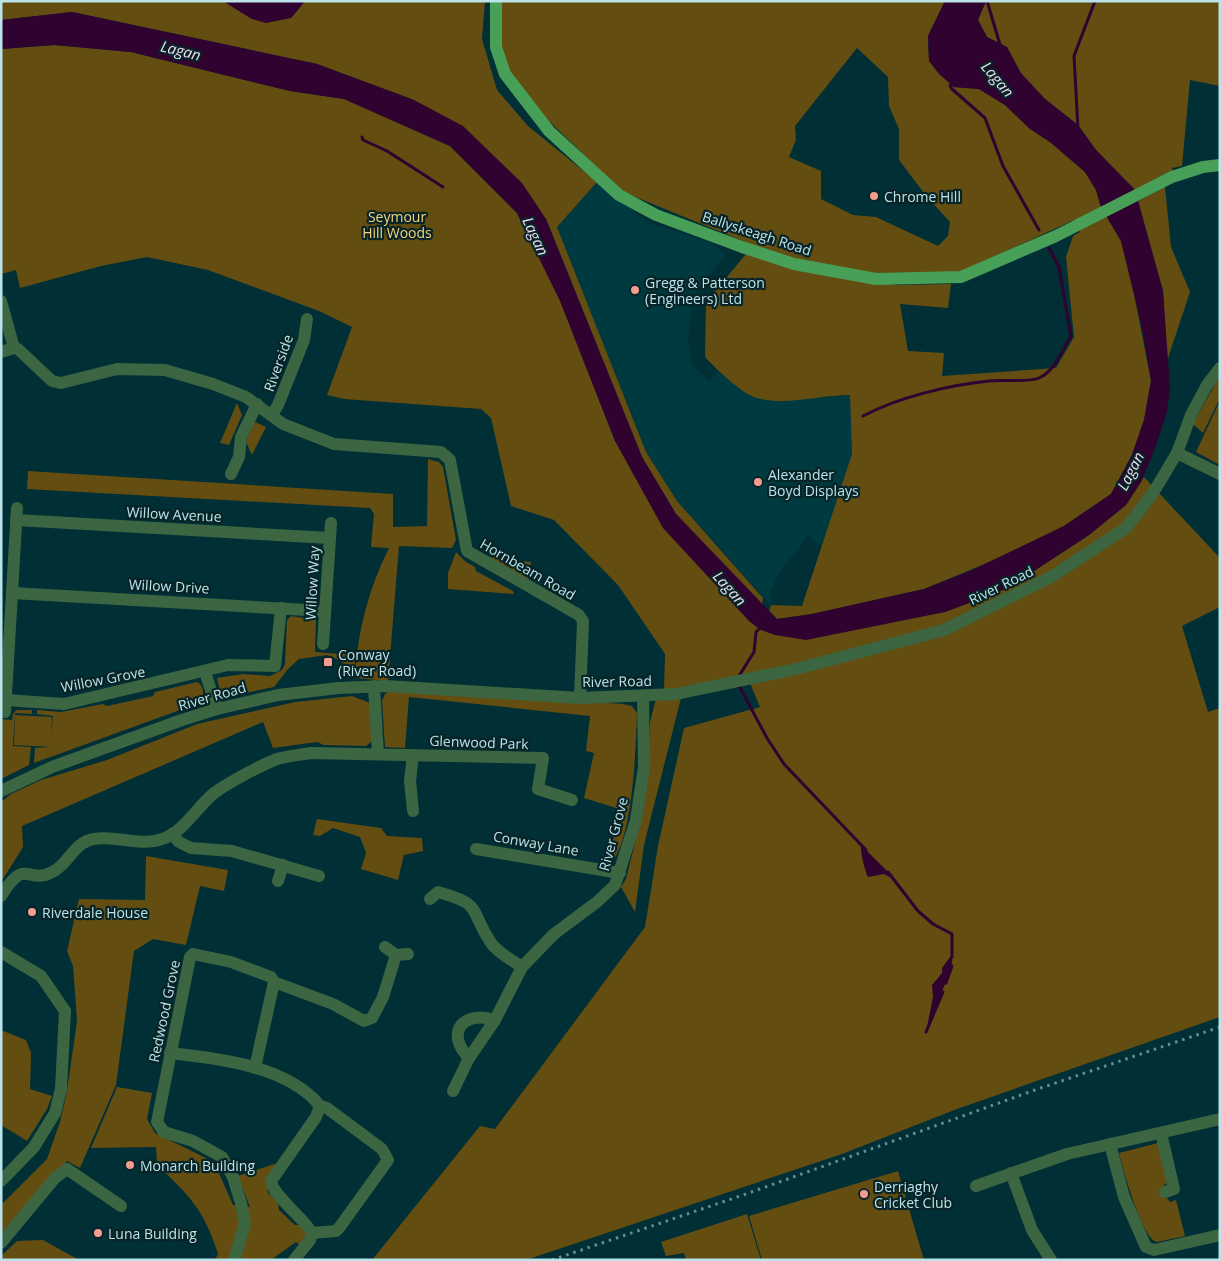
<svg xmlns="http://www.w3.org/2000/svg" width="1221" height="1261" viewBox="0 0 1221 1261" font-family="'Open Sans',sans-serif">
	<rect width="100%" height="100%" fill="#002f36"/>
	<polygon fill="#003a41" points="597,182 649,223 712,243 726,255 692,296 688,339 692,365 709,381 719,372 755,398 788,400 850,395 852,454 822,546 808,536 781,570 770,591 771,605 677,501 646,452 557,227"/>
	<g fill="#634d10" fill-rule="evenodd">
		<polygon points="1,1 223,1 252,19 291,18 305,1 485,1 482,39 497,90 528,126 597,182 557,227 646,452 677,501 763,598 762,605 676,514 642,457 546,219 414,100 317,64 72,12 1,20"/>
		<path d="M499,1H945L928,36L929,61L954,87L979,89L1005,105L1030,129L1050,142L1085,172L1096,190L1101,207L1121,241L1131,278L1151,381L1144,420L1132,455L1111,494L1064,526L1009,554L924,589L812,614L777,619L769,611L771,605L802,606L852,454L850,395C820,395 786,406 757,398C743,395 715,368 705,357L706,302L746,254L897,285L951,284L948,308L900,304L908,351L944,353L942,376L1056,368L1074,337L1066,257L1073,236L1080,232L1074,220L961,272L874,275L794,258L755,246L621,191L575,146L534,107L510,74L501,46ZM857,48L888,77L889,106L899,129V160L927,197L950,222L948,236L938,246L876,217L853,215L821,199V171L789,157L796,140L795,126Z"/>
		<polygon points="986,1 1220,1 1220,86 1190,80 1182,166 1172,168 1173,171 1135,190 1096,150 1078,125 1045,99 1020,73 1007,47 987,37 978,20"/>
		<polygon points="54,45 131,52 290,91 344,99 450,146 517,213 560,300 615,441 749,621 761,630 775,635 945,612 1008,588 1089,535 1126,505 1144,477 1220,558 1220,607 1182,626 1208,712 1220,708 1220,1017 957,1109 842,1154 526,1260 372,1260 480,1126 495,1129 645,927 658,846 684,728 760,707 750,683 683,690 644,845 635,912 621,887 626,879 642,814 647,782 650,722 656,699 664,690 665,654 618,585 554,520 511,506 491,418 481,409 344,399 327,395 352,327 319,311 208,270 147,257 101,266 20,288 16,270 1,274 1,49"/>
		<polygon points="1165,187 1171,247 1190,292 1167,361 1163,291 1138,201"/>
		<polygon points="1220,375 1220,398 1203,433 1193,424"/>
		<polygon points="1220,401 1220,465 1196,452"/>
		<polygon points="237,403 242,415 229,445 220,443"/>
		<polygon points="253,421 266,427 252,455 246,442"/>
		<path d="M428,459L439,462L443,467L456,540L452,548L399,546L388,681L355,678L341,661L327,655L299,659L288,669L274,687L225,697L220,692L217,678L243,674L270,676L282,670L285,664L287,620L291,616L316,620L315,652L355,655V674C358,629 369,588 389,548L371,547L374,514L370,508L27,489L28,471L393,494V527L427,526Z"/>
		<polygon points="456,552 466,562 475,567 476,571 513,591 514,594 448,589 448,573"/>
		<polygon points="488,557 531,562 528,580"/>
		<path d="M197,682C204,685 204,695 202,702L34,763L35,748L51,747L14,745L15,715L52,717L51,736L53,716L37,714V710L61,712L103,704L107,706L153,696L155,692Z"/>
		<path d="M394,689L623,704L632,706L637,713C636,746 633,840 611,863L616,808L584,798L594,753L586,751L590,716L409,697L405,748L385,747L382,701L385,694Z"/>
		<polygon points="352,696 370,703 373,740 366,746 324,745 317,742 273,748 263,722 22,826 23,847 1,882 1,802 11,794 41,780 107,760 197,724 295,702"/>
		<polygon points="16,710 32,710 32,714 15,713 13,746 31,747 29,765 1,779 1,719 12,720 13,714"/>
		<polygon points="317,819 381,828 387,836 422,838 423,851 404,855 398,880 361,869 366,853 360,837 333,828 320,836 313,835"/>
		<polygon points="146,856 228,870 224,891 200,886 186,945 153,939 134,951 116,1085 80,1168 67,1161 1,1236 1,1205 47,1159 60,1122 67,1091 77,1021 73,966 67,951 79,899 145,900"/>
		<polygon points="1,1030 26,1040 31,1053 30,1089 52,1096 47,1109 27,1141 1,1125"/>
		<path d="M117,1087L152,1093L147,1119L155,1133L214,1162L233,1205L250,1207L238,1176L274,1164L277,1166L267,1188L268,1193L278,1202L279,1210L295,1225H303L307,1232L301,1246L296,1242L271,1260H215L218,1254C204,1210 190,1196 157,1165L156,1147L91,1148Z"/>
		<path d="M1158,1143L1167,1183L1162,1187L1166,1197L1170,1202L1176,1200L1185,1236L1157,1242C1142,1239 1123,1169 1119,1153Z"/>
		<polygon points="898,1171 924,1260 762,1260 749,1216"/>
		<polygon points="747,1214 761,1260 686,1260 684,1253 666,1256 661,1242"/>
		<polygon points="43,1240 79,1260 2,1260 2,1255 17,1241"/>
	</g>
	<g fill="#2f0230">
		<polygon points="223,1 305,1 291,18 266,23 252,19"/>
		<polygon points="945,1 986,1 978,20 987,37 1007,47 1021,73 1045,99 1078,125 1096,150 1135,190 1163,291 1170,388 1167,412 1154,451 1141,482 1126,505 1089,535 1008,588 945,612 806,640 775,635 761,630 749,621 663,528 615,441 560,301 517,213 450,146 344,99 290,91 131,52 54,45 1,49 1,20 72,12 317,64 414,100 463,126 522,183 546,219 642,457 676,514 777,619 812,614 924,589 970,571 1064,526 1111,494 1132,455 1144,420 1151,381 1142,328 1121,241 1101,207 1096,190 1085,172 1050,142 1030,129 1005,105 979,89 954,87 939,74 929,61 928,36"/>
		<path d="M861,845L891,875L889,877L884,874L868,877C865,872 860,850 861,845Z"/>
		<polygon points="953,953 951,969 926,1032 933,997 932,985 942,973 942,968"/>
	</g>
	<g fill="none" stroke-linecap="round" stroke-linejoin="round">
		<g stroke="#2f0230" stroke-width="3">
			<polyline points="987,1 1001,48"/>
			<polyline points="950,85 952,89 985,118 1003,166 1039,230"/>
			<polyline points="1078,129 1074,56 1095,1"/>
			<polyline points="362,137 363,140 387,151 443,187"/>
			<path d="M863,416C899,397 949,385 989,381C1002,379 1028,383 1039,378C1055,371 1062,350 1071,336L1059,267L1049,248"/>
			<polyline points="739,676 754,652 756,632 762,626"/>
			<polyline points="738,684 767,738 784,764 866,850"/>
			<polyline points="888,872 918,911 933,924 952,934 952,957"/>
			<polyline points="946,983 952,966"/>
			<polyline points="926,1032 943,992"/>
		</g>
		<g stroke="#3c6542" stroke-width="12">
			<polyline points="1,301 14,348"/>
			<polyline points="1,352 14,348 18,349 52,381 61,383 117,369 165,370 213,384 246,397 283,424 334,444 441,452 450,460 467,551 579,615 583,621 580,698"/>
			<polyline points="272,415 278,405 304,340 307,319"/>
			<polyline points="1177,453 1220,474"/>
			<polyline points="231,474 239,457 241,437 257,404"/>
			<polyline points="16,520 330,538"/>
			<polyline points="12,593 325,611"/>
			<polyline points="323,644 331,523"/>
			<polyline points="205,672 217,709"/>
			<polyline points="374,686 378,754"/>
			<polyline points="6,700 64,704 228,665 275,666 281,608"/>
			<polyline points="5,712 17,508"/>
			<polyline points="1,791 52,767 182,720 217,709 278,695 339,688 386,686 580,698 676,694 796,669 944,630 1051,577 1126,528 1153,493 1177,453 1191,415 1207,385 1220,368"/>
			<polyline points="413,811 410,781 413,755"/>
			<polyline points="172,834 179,842 191,848 232,851 319,876"/>
			<polyline points="476,849 620,873"/>
			<polyline points="278,881 283,865"/>
			<path d="M1,896C27,854 27,887 54,871C70,862 74,842 94,839C116,835 141,847 162,839C183,833 197,807 213,794C224,785 263,764 277,759C287,756 300,755 311,753L543,758L538,789L572,800"/>
			<path d="M430,899L438,892C484,905 468,908 491,943C498,953 512,960 522,967"/>
			<polyline points="385,947 396,955 408,954"/>
			<polyline points="1,952 41,976 65,1011 61,1089 55,1113 34,1147 1,1181"/>
			<path d="M170,1053C217,1058 288,1066 320,1106L316,1117L271,1181C272,1195 303,1217 312,1233L310,1240L294,1260"/>
			<path d="M469,1058C444,1032 464,1010 495,1020"/>
			<polyline points="255,1068 274,982"/>
			<polyline points="453,1091 469,1058 495,1020 522,967 554,934 597,902 615,885 636,820 644,767 643,697"/>
			<polyline points="1161,1133 1174,1189 1165,1192"/>
			<polyline points="1110,1144 1124,1197 1146,1247 1154,1250 1220,1235"/>
			<polyline points="1011,1173 1032,1230 1051,1260"/>
			<polyline points="976,1186 1067,1154 1220,1119"/>
			<polyline points="312,1233 336,1231 339,1228 388,1160 382,1149 327,1108 320,1106"/>
			<polyline points="1,1243 55,1178 67,1169 121,1206"/>
			<polyline points="234,1260 245,1224 241,1203 233,1177 222,1157 193,1141 164,1132 157,1122 190,957 193,954 231,962 271,977 274,982 333,1004 364,1021 372,1018 383,997 396,955"/>
		</g>
		<polyline stroke="#479f58" stroke-width="12" points="496,1 496,47 505,74 549,131 619,195 656,215 742,247 794,264 876,279 961,277 1056,236 1172,177 1203,167 1220,165"/>
		<polyline stroke="#638e95" stroke-width="3" stroke-dasharray="2.5 5" stroke-linecap="butt" points="552,1260 746,1194 1035,1090 1220,1027"/>
	</g>
	<g fill="#f59c91" stroke="#082427" stroke-width="2">
		<circle cx="874" cy="196" r="5"/>
		<circle cx="635" cy="290" r="5"/>
		<circle cx="758" cy="482" r="5"/>
		<rect x="323" y="657" width="10" height="10" rx="2.5"/>
		<circle cx="32" cy="912" r="5"/>
		<circle cx="130" cy="1165" r="5"/>
		<circle cx="864" cy="1194" r="5"/>
		<circle cx="98" cy="1233" r="5"/>
	</g>
	<g text-anchor="middle" dominant-baseline="central" stroke-width="4.5" stroke-linejoin="round" paint-order="stroke">
		<g font-size="14" fill="#bbe3e9" stroke="#082427" text-anchor="start">
			<text x="884" y="196">Chrome Hill</text>
			<text x="645" y="282">Gregg &amp; Patterson<tspan x="645" dy="16">(Engineers) Ltd</tspan></text>
			<text x="768" y="474">Alexander<tspan x="768" dy="16">Boyd Displays</tspan></text>
			<text x="338" y="654">Conway<tspan x="338" dy="16">(River Road)</tspan></text>
			<text x="42" y="912">Riverdale House</text>
			<text x="140" y="1165">Monarch Building</text>
			<text x="874" y="1186">Derriaghy<tspan x="874" dy="16">Cricket Club</tspan></text>
			<text x="108" y="1233">Luna Building</text>
		</g>
		<g font-size="14" fill="#f7d37c" stroke="#082427">
			<text x="397" y="216">Seymour<tspan x="397" dy="16">Hill Woods</tspan></text>
		</g>
		<g font-size="14" fill="#bbe3e9" stroke="#082427">
			<text transform="translate(757 233) rotate(18)">Ballyskeagh Road</text>
			<text transform="translate(278 363) rotate(-70)">Riverside</text>
			<text transform="translate(174 514) rotate(3)">Willow Avenue</text>
			<text transform="translate(528 569) rotate(30)">Hornbeam Road</text>
			<text transform="translate(312 583) rotate(-87)">Willow Way</text>
			<text transform="translate(1001 585) rotate(-26)">River Road</text>
			<text transform="translate(169 586) rotate(3)">Willow Drive</text>
			<text transform="translate(103 679) rotate(-11)">Willow Grove</text>
			<text transform="translate(617 681) rotate(-1)">River Road</text>
			<text transform="translate(212 696) rotate(-16)">River Road</text>
			<text transform="translate(479 742) rotate(2)">Glenwood Park</text>
			<text transform="translate(613 834) rotate(-75)">River Grove</text>
			<text transform="translate(536 843) rotate(10)">Conway Lane</text>
			<text transform="translate(164 1011) rotate(-78)">Redwood Grove</text>
		</g>
		<g font-size="15" font-style="italic" fill="#f3dcf2" stroke="#082427">
			<text transform="translate(181 50) rotate(14)">Lagan</text>
			<text transform="translate(998 79) rotate(50)">Lagan</text>
			<text transform="translate(536 236) rotate(65)">Lagan</text>
			<text transform="translate(1130 471) rotate(-63)">Lagan</text>
			<text transform="translate(730 588) rotate(48)">Lagan</text>
		</g>
	</g>
	<rect width="1221" height="1261" fill="none" stroke="#bbe3e9" stroke-width="5"/>
</svg>
